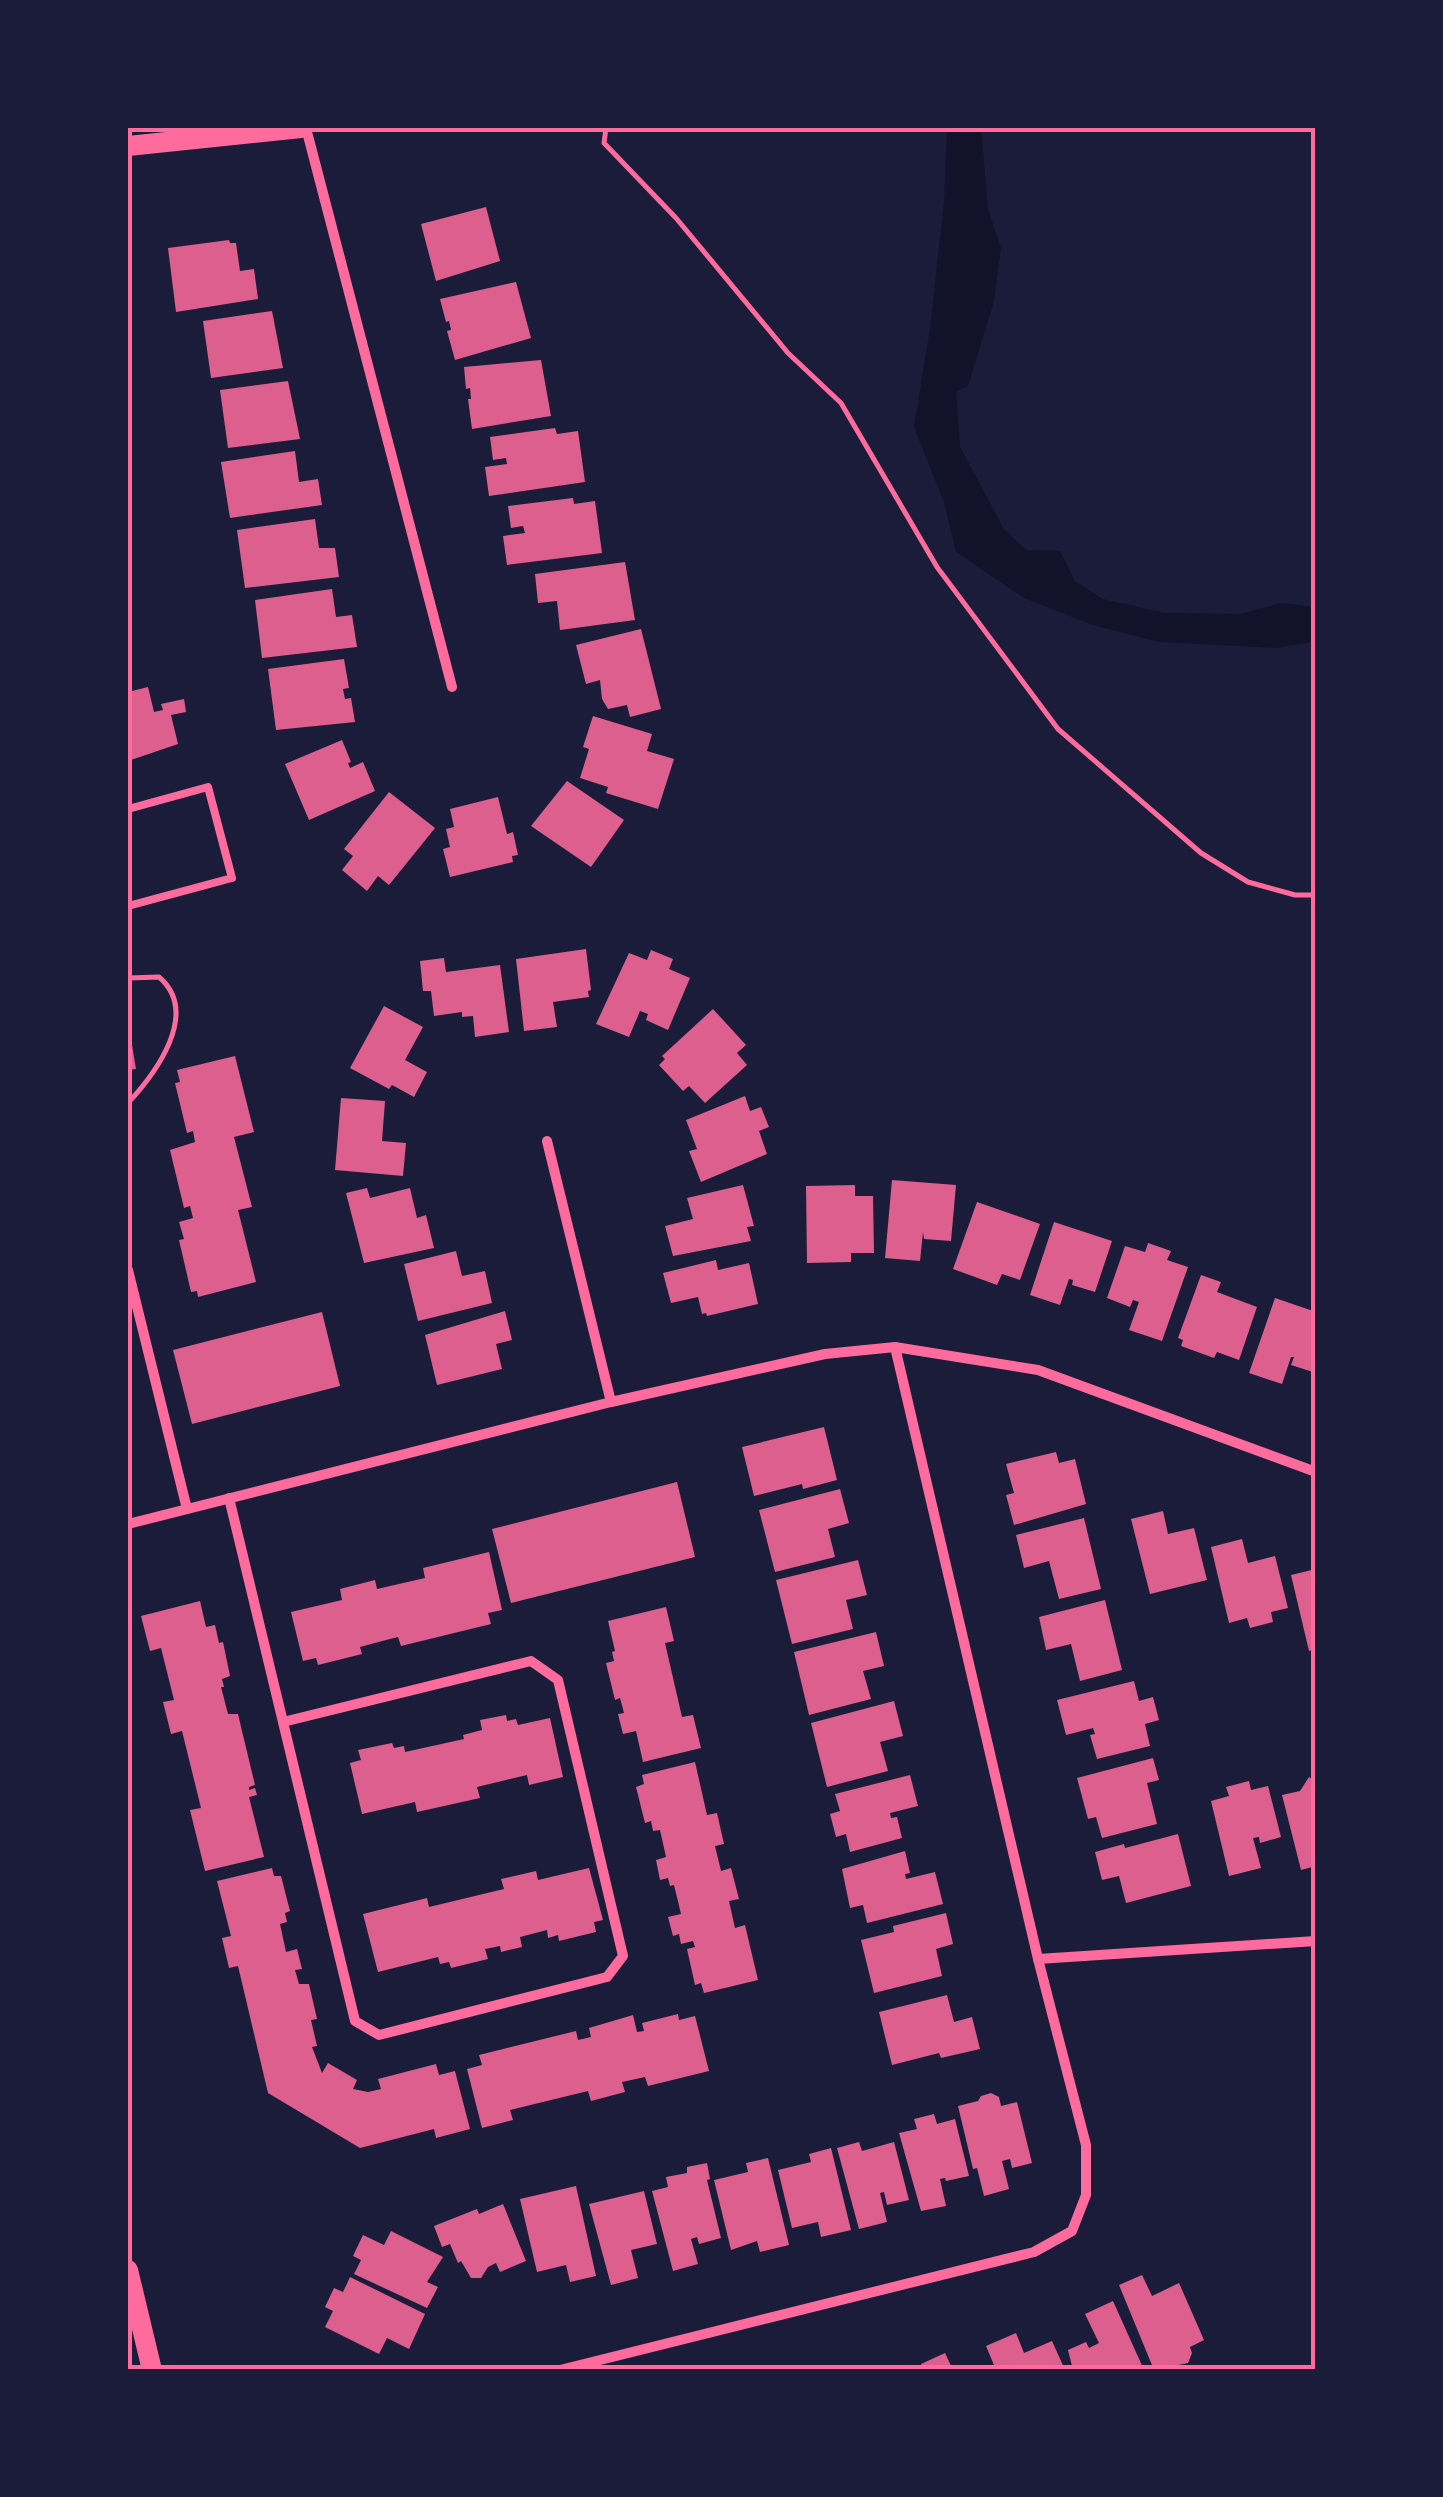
<svg xmlns="http://www.w3.org/2000/svg" width="1443" height="2497" viewBox="0 0 1443 2497" font-family="Montserrat,sans-serif">
	<rect width="100%" height="100%" fill="#1b1b3a"/>
	<polygon fill="#12122b" points="947,128 981,128 988,209 1001,248 994,301 968,386 956,392 960,447 1004,529 1026,550 1060,551 1075,581 1103,599 1166,613 1240,614 1281,603 1315,607 1315,641 1277,648 1159,642 1093,625 1024,598 956,552 944,502 914,427 930,328 944,202"/>
	<g fill="#dd5f8e">
		<polygon points="486,207 500,261 436,281 421,224"/>
		<polygon points="229,240 230,243 236,243 240,271 254,269 258,299 176,312 168,248"/>
		<polygon points="516,282 531,338 455,360 447,331 451,330 449,321 446,322 440,299"/>
		<polygon points="272,311 283,368 211,378 203,321"/>
		<polygon points="541,360 551,416 472,429 468,399 471,399 470,388 466,389 464,367"/>
		<polygon points="288,381 300,439 228,448 220,390"/>
		<polygon points="555,428 557,434 578,431 585,482 489,496 485,467 507,464 506,458 493,460 490,437"/>
		<polygon points="295,451 299,482 318,479 322,505 230,518 221,462"/>
		<polygon points="573,498 574,504 595,501 602,553 507,565 503,536 525,533 523,526 511,528 508,506"/>
		<polygon points="315,519 319,548 335,548 339,577 245,588 237,530"/>
		<polygon points="625,562 635,620 560,630 557,601 538,603 535,574"/>
		<polygon points="332,589 336,617 352,615 357,647 262,658 255,600"/>
		<polygon points="641,629 661,709 630,717 627,705 608,709 602,699 600,680 586,684 576,645"/>
		<polygon points="344,659 349,688 343,689 345,699 351,698 355,722 276,730 268,669"/>
		<polygon points="148,687 154,712 163,710 161,704 184,699 186,712 171,715 178,744 128,761 128,692"/>
		<polygon points="593,716 652,734 647,751 674,759 658,809 606,793 608,787 580,778 589,749 583,747"/>
		<polygon points="342,740 351,762 348,763 350,768 363,762 375,791 309,820 285,764"/>
		<polygon points="567,781 624,820 591,867 531,826"/>
		<polygon points="389,792 435,828 389,885 378,876 367,891 342,870 353,856 344,849"/>
		<polygon points="498,797 507,834 513,832 518,855 512,856 513,862 450,877 443,849 450,847 446,829 454,827 450,809"/>
		<polygon points="586,949 591,990 588,991 589,997 553,1002 557,1027 524,1031 516,959"/>
		<polygon points="651,950 673,959 669,969 690,978 668,1030 646,1020 648,1014 640,1011 629,1037 596,1024 629,953 647,960"/>
		<polygon points="444,958 446,972 500,965 509,1032 475,1037 473,1016 462,1017 462,1012 434,1016 431,991 423,991 420,961"/>
		<polygon points="384,1006 423,1027 405,1060 427,1072 414,1097 392,1085 389,1089 350,1068"/>
		<polygon points="713,1009 746,1045 737,1053 747,1065 705,1103 689,1086 683,1091 659,1065 665,1059 662,1056"/>
		<polygon points="128,1021 136,1069 128,1070"/>
		<polygon points="235,1056 254,1132 234,1137 252,1207 238,1210 256,1282 198,1297 197,1291 191,1292 179,1240 184,1239 179,1222 193,1218 190,1206 184,1208 170,1150 195,1142 193,1131 187,1133 175,1083 180,1082 177,1070"/>
		<polygon points="745,1096 750,1111 761,1107 769,1127 759,1131 767,1154 701,1182 689,1151 697,1149 686,1120"/>
		<polygon points="341,1098 385,1101 382,1141 406,1143 403,1176 335,1170"/>
		<polygon points="892,1180 956,1185 951,1241 924,1239 923,1232 920,1261 885,1258"/>
		<polygon points="743,1185 754,1226 747,1227 751,1241 673,1256 665,1226 693,1219 687,1198"/>
		<polygon points="855,1185 855,1196 873,1196 874,1253 851,1253 851,1262 807,1263 806,1186"/>
		<polygon points="367,1188 370,1198 410,1188 417,1218 426,1215 434,1248 364,1263 346,1193"/>
		<polygon points="977,1202 1040,1224 1020,1280 1002,1274 997,1285 953,1269"/>
		<polygon points="1054,1222 1112,1241 1095,1292 1072,1285 1073,1280 1069,1279 1060,1305 1030,1295"/>
		<polygon points="1148,1243 1171,1251 1167,1260 1188,1267 1162,1341 1129,1330 1139,1302 1133,1300 1130,1307 1107,1298 1125,1246 1145,1252"/>
		<polygon points="456,1251 462,1276 485,1271 492,1303 418,1321 404,1264"/>
		<polygon points="716,1260 718,1270 749,1263 758,1304 707,1316 706,1313 702,1314 698,1297 671,1303 663,1273"/>
		<polygon points="1201,1275 1221,1282 1217,1292 1257,1307 1239,1360 1217,1352 1214,1358 1181,1346 1183,1340 1178,1338"/>
		<polygon points="1275,1298 1316,1312 1316,1373 1291,1365 1294,1357 1291,1357 1282,1384 1249,1373"/>
		<polygon points="505,1311 512,1340 496,1344 502,1369 437,1385 425,1335"/>
		<polygon points="322,1312 340,1386 192,1424 173,1350"/>
		<polygon points="824,1427 837,1480 803,1489 802,1484 754,1496 742,1447"/>
		<polygon points="1056,1452 1059,1463 1075,1459 1086,1504 1014,1525 1006,1495 1014,1493 1006,1464"/>
		<polygon points="677,1482 695,1557 511,1603 492,1529"/>
		<polygon points="840,1489 849,1523 828,1529 835,1557 775,1572 759,1510"/>
		<polygon points="1163,1511 1168,1534 1194,1528 1207,1580 1150,1594 1131,1519"/>
		<polygon points="1084,1518 1101,1589 1059,1599 1049,1561 1024,1568 1016,1535"/>
		<polygon points="1242,1539 1248,1563 1275,1556 1288,1608 1271,1612 1273,1622 1250,1628 1247,1618 1229,1623 1211,1547"/>
		<polygon points="489,1552 502,1610 488,1613 491,1624 401,1646 398,1637 386,1640 360,1647 362,1654 318,1665 316,1658 303,1661 291,1612 342,1600 340,1589 375,1580 377,1589 425,1578 423,1568"/>
		<polygon points="858,1560 867,1595 846,1600 853,1629 792,1644 776,1580"/>
		<polygon points="1316,1569 1316,1649 1309,1651 1291,1575"/>
		<polygon points="1105,1600 1122,1670 1080,1681 1071,1644 1046,1650 1039,1617"/>
		<polygon points="200,1601 206,1627 215,1625 219,1643 223,1642 230,1676 222,1679 224,1687 221,1687 228,1714 238,1714 242,1731 255,1785 249,1787 249,1790 255,1788 257,1795 249,1797 264,1857 205,1871 190,1810 201,1808 182,1731 171,1734 163,1702 174,1700 161,1648 150,1651 141,1616"/>
		<polygon points="666,1607 674,1641 665,1643 682,1717 693,1715 701,1748 643,1762 636,1731 623,1734 618,1714 624,1713 620,1698 615,1700 606,1663 614,1661 612,1652 615,1651 608,1621"/>
		<polygon points="876,1632 884,1666 863,1671 871,1699 809,1715 794,1652"/>
		<polygon points="1134,1681 1139,1701 1153,1697 1159,1720 1145,1724 1150,1746 1097,1759 1090,1735 1095,1734 1093,1728 1066,1735 1057,1700"/>
		<polygon points="894,1701 903,1736 880,1742 888,1771 827,1787 811,1723"/>
		<polygon points="506,1715 507,1721 516,1719 518,1725 550,1718 563,1777 529,1785 527,1775 477,1787 480,1798 417,1812 415,1802 362,1814 350,1763 361,1760 358,1750 392,1743 394,1748 404,1746 405,1752 464,1739 463,1735 482,1730 480,1720"/>
		<polygon points="1153,1758 1159,1780 1147,1783 1157,1824 1102,1838 1096,1817 1088,1819 1077,1778"/>
		<polygon points="695,1762 707,1815 717,1813 724,1844 715,1846 721,1871 731,1868 739,1899 729,1901 735,1928 745,1925 758,1980 704,1993 701,1983 695,1985 687,1949 695,1947 693,1941 681,1944 679,1934 673,1936 668,1917 681,1914 674,1885 670,1886 668,1878 660,1880 656,1860 666,1857 660,1830 653,1831 651,1821 645,1823 636,1787 644,1784 642,1775"/>
		<polygon points="910,1775 918,1806 890,1813 891,1818 897,1817 902,1838 850,1852 846,1834 836,1837 830,1814 840,1811 835,1794"/>
		<polygon points="1309,1777 1316,1782 1316,1866 1301,1870 1282,1795 1300,1791"/>
		<polygon points="1249,1781 1251,1790 1268,1786 1281,1837 1260,1843 1259,1837 1253,1838 1261,1868 1229,1876 1211,1801 1229,1796 1226,1787"/>
		<polygon points="1178,1834 1191,1886 1126,1903 1119,1876 1102,1880 1095,1852 1124,1844 1125,1848"/>
		<polygon points="905,1851 910,1873 905,1874 906,1879 935,1872 943,1904 867,1923 863,1905 850,1908 842,1869"/>
		<polygon points="272,1868 274,1876 281,1876 290,1911 285,1913 287,1922 280,1924 286,1952 297,1949 302,1969 295,1970 299,1984 309,1984 317,2019 311,2020 317,2046 312,2047 322,2073 328,2063 357,2080 353,2089 368,2092 381,2089 378,2079 436,2064 439,2075 455,2071 470,2129 436,2138 434,2129 360,2148 268,2093 238,1966 229,1968 222,1938 231,1936 217,1881"/>
		<polygon points="589,1868 603,1920 594,1922 596,1932 559,1941 558,1935 548,1938 547,1930 520,1937 522,1947 501,1952 500,1946 485,1949 488,1959 451,1968 449,1962 440,1964 438,1957 378,1972 363,1914 427,1898 429,1907 504,1889 501,1879 536,1871 538,1880"/>
		<polygon points="946,1913 953,1944 936,1949 942,1976 874,1993 861,1940 894,1932 893,1926"/>
		<polygon points="947,1995 954,2022 972,2017 980,2049 941,2058 939,2053 892,2065 879,2012"/>
		<polygon points="678,2014 679,2020 695,2016 709,2071 648,2086 645,2077 622,2082 625,2092 591,2101 588,2091 510,2110 513,2120 482,2128 467,2069 482,2065 479,2055 576,2031 578,2040 591,2037 589,2028 633,2015 637,2032 644,2031 642,2023"/>
		<polygon points="991,2093 999,2097 1001,2106 1017,2102 1032,2163 1012,2168 1010,2159 1002,2161 1009,2189 984,2196 977,2168 973,2169 958,2106 978,2101 981,2096"/>
		<polygon points="934,2114 937,2124 955,2119 969,2176 946,2181 945,2178 940,2179 946,2206 921,2211 899,2133 917,2129 914,2119"/>
		<polygon points="859,2142 862,2151 894,2142 909,2200 887,2205 884,2192 880,2193 887,2222 859,2229 837,2148"/>
		<polygon points="831,2148 851,2230 821,2237 818,2222 792,2228 778,2170 811,2162 809,2154"/>
		<polygon points="768,2158 789,2245 760,2252 757,2241 731,2250 714,2180 748,2172 746,2163"/>
		<polygon points="707,2163 710,2179 707,2180 721,2238 699,2244 697,2237 691,2239 698,2264 673,2271 652,2191 668,2187 666,2177 687,2173 687,2167"/>
		<polygon points="576,2186 596,2276 570,2282 566,2265 537,2272 520,2199"/>
		<polygon points="644,2191 657,2244 631,2250 638,2278 611,2285 589,2204"/>
		<polygon points="503,2204 526,2261 500,2272 496,2263 488,2267 481,2278 471,2278 461,2261 458,2263 450,2244 442,2247 434,2226 477,2209 479,2214"/>
		<polygon points="391,2231 443,2257 427,2282 438,2287 427,2308 354,2274 361,2260 353,2256 363,2235 384,2245"/>
		<polygon points="1142,2275 1152,2296 1179,2283 1204,2340 1190,2347 1192,2353 1188,2363 1154,2370 1119,2285"/>
		<polygon points="350,2277 425,2314 409,2349 387,2338 379,2354 325,2327 333,2311 325,2307 334,2288 343,2292"/>
		<polygon points="1113,2301 1144,2370 1073,2370 1068,2350 1086,2342 1089,2348 1099,2343 1085,2314"/>
		<polygon points="1016,2333 1024,2353 1052,2341 1065,2370 996,2370 986,2346"/>
		<polygon points="945,2353 953,2370 923,2370 921,2364"/>
	</g>
	<g fill="none" stroke-linecap="round" stroke-linejoin="round">
		<g stroke="#ff6b9d" stroke-width="5">
			<polyline points="606,128 604,143 676,218 788,353 841,403 937,567 1058,729 1201,853 1248,882 1295,895 1316,895"/>
			<path d="M128,978L159,977C201,1013 155,1074 128,1103"/>
		</g>
		<polyline stroke="#ff6b9d" stroke-width="8" points="128,809 208,787 232,878 128,906"/>
		<g stroke="#ff6b9d" stroke-width="10">
			<polyline points="306,128 452,687"/>
			<polyline points="547,1141 611,1402"/>
			<polyline points="128,1270 187,1509"/>
			<polyline points="895,1347 1038,1959 1316,1941"/>
			<path d="M229,1498C270,1673 313,1847 355,2021L379,2035L607,1977L623,1956L558,1680L531,1661L283,1722"/>
			<polyline points="128,1524 611,1402 825,1354 895,1347 1038,1370 1316,1472"/>
			<polyline points="560,2370 1034,2252 1072,2231 1086,2195 1086,2145 1038,1959"/>
		</g>
		<g stroke="#ff6b9d" stroke-width="20">
			<polyline points="128,146 301,128"/>
			<polyline points="128,2270 152,2370"/>
		</g>
	</g>
	<rect width="1443" height="2497" fill="none" stroke="#1b1b3a" stroke-width="260"/>
	<rect x="130" y="130" width="1183" height="2237" fill="none" stroke="#ff6b9d" stroke-width="4"/>
</svg>
